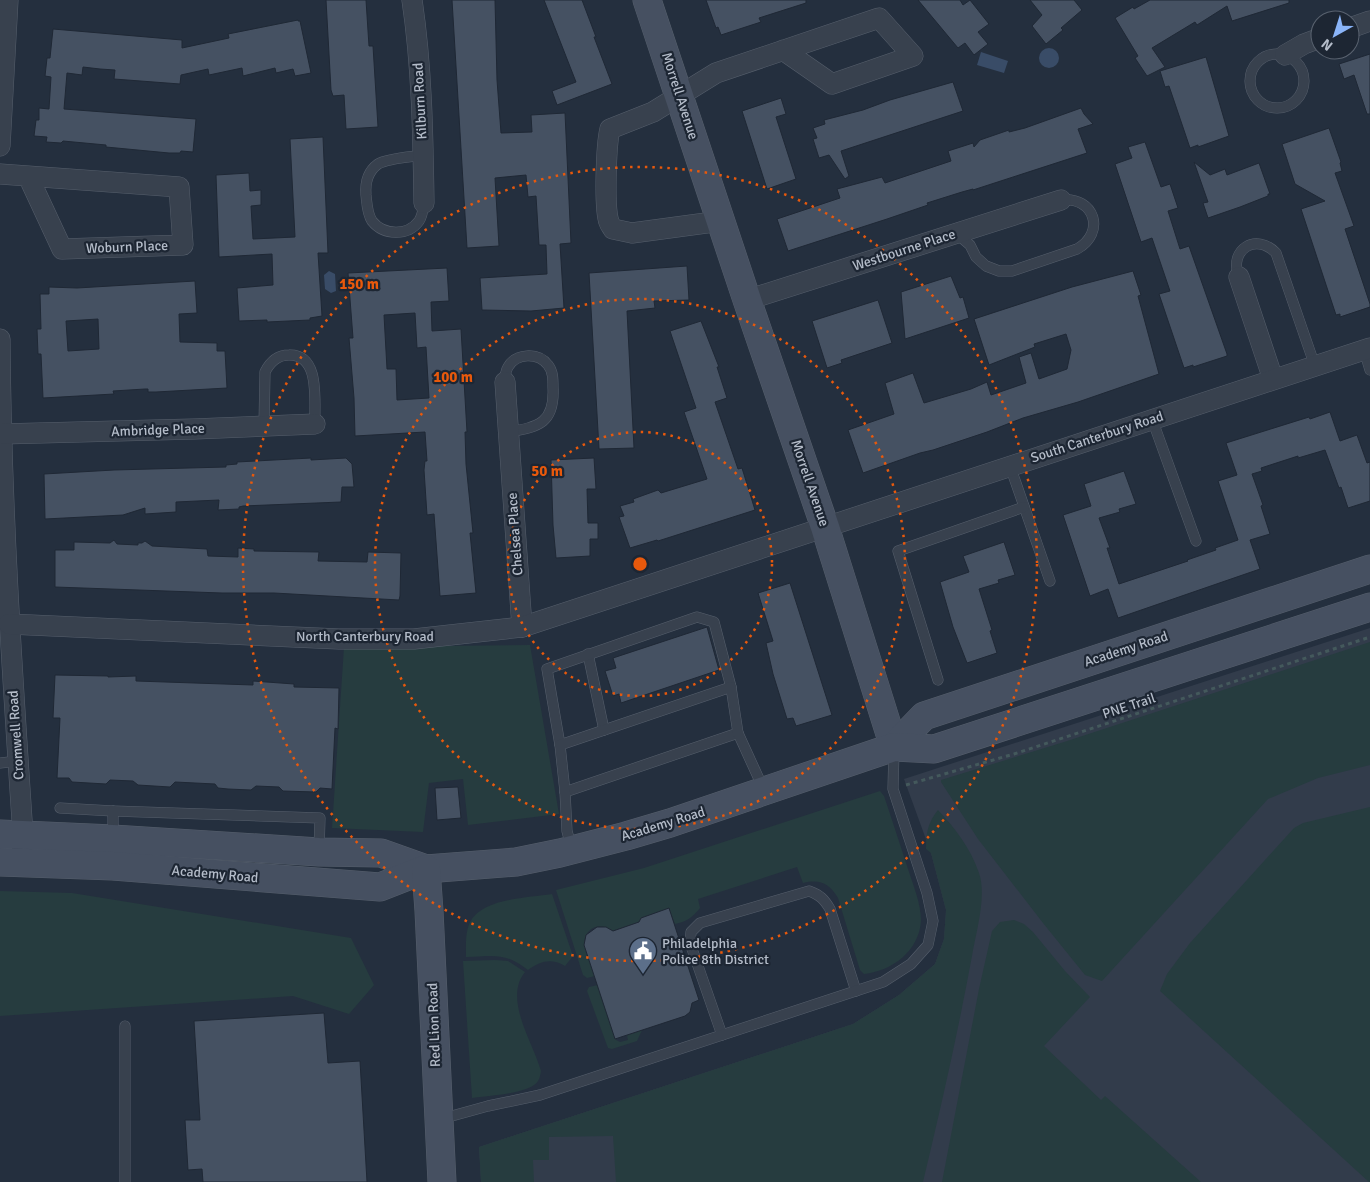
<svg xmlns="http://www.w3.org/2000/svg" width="1370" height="1182" viewBox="0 0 1370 1182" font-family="Signika,sans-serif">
	<rect width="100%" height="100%" fill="#242f3e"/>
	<polygon fill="#323c4b" points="1370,628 1370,1182 481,1182 479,1147 853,1024 899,995 935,964 944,939 946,910 931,853 904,779"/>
	<g fill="#263c3f">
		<polygon points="1370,642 1370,765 1318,778 1268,799 1102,981 1085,975 1043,923 978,839 941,782 941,780 1064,742"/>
		<polygon points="530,645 559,814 468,825 463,779 429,783 423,832 332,828 344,647"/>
		<path d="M880,791L884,796C892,820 900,844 908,869C913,885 921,903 921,921C919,951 892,971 864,974L860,970L838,898C829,883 820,879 803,883L797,867L698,899L700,908C693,917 686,922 675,924L669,908L641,918L639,922L612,931C607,927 600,925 593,928C575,938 591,962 595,976L587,978L583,975L556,890L644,868Z"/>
		<polygon points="1370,807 1370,1182 1369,1182 1160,991 1167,974 1190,943 1294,828 1303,823"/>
		<path d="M938,810C955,828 971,849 979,873C987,896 976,932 972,956C958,1032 941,1107 923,1182H616L613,1136L549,1137V1160H533L534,1182H481L479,1147L853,1024L899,995L935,964L944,939L946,910L931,853L926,849C926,833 928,822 938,810Z"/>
		<polygon points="0,891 72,893 351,938 374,985 349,1014 293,996 0,1016"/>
		<path d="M552,894L573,956L565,966C551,958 541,961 528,970C505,952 494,956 466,957C466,946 465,933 470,922C483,898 528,898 552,894Z"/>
		<polygon points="1014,920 1024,924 1033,932 1065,971 1090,997 1044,1046 1101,1100 1105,1096 1201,1182 942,1182 979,989 992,931 1000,922"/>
		<path d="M495,960L508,961L525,972C503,999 533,1042 541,1071C540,1077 539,1082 534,1085C521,1094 488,1096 472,1098L463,961Z"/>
		<polygon points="598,985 616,1040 620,1042 628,1040 627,1035 642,1030 637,1041 612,1049 608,1048 587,991 589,987"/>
	</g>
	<g fill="#394c67">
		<circle cx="1049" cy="58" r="10"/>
		<polygon points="981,52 1008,61 1004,73 977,65"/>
		<polygon points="329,271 335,274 336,291 331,293 325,289 324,275"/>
	</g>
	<g fill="#455162" stroke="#1f2835" fill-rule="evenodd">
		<polygon points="326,0 366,0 369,46 373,46 378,127 346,129 344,95 333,96 331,90"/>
		<polygon points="452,0 495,0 497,80 501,133 532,132 531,115 565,113 571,243 560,244 564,308 531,311 482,310 480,278 547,274 546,245 539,245 536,196 528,197 526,175 495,178 499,246 467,248"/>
		<polygon points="544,0 582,0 596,37 594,37 612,84 557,105 552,91 576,82"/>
		<polygon points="706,0 806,0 806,3 759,18 761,22 721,35 718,27 716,28"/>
		<polygon points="918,0 960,0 963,5 970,0 989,24 978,32 988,44 974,55 965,43 958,48"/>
		<polygon points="1030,0 1074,0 1082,10 1061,28 1063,30 1046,44 1032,26 1042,15"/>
		<polygon points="1150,0 1289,0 1289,3 1232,21 1227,6 1197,25 1195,22 1152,48 1165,67 1147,76 1135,58 1138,56 1115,18 1133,7 1134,9"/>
		<polygon points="298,20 298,21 300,21 311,73 295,76 293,69 276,73 275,68 243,76 242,68 209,75 208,69 181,75 180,84 114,79 115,70 100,69 83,67 82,75 67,73 64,109 196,119 193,152 181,151 180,153 169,153 106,147 106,145 63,141 61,143 46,142 47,137 34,136 36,120 39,120 39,108 49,109 51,77 45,76 47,58 50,58 53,29 182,40 182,48 229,38 228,34"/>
		<polygon points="1370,54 1370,114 1367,114 1354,75 1344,79 1339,64"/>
		<polygon points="1206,57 1229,136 1198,147 1198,145 1190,148 1169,86 1165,87 1160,71"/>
		<polygon points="953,82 963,111 841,151 849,176 845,179 829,155 819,158 813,139 817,138 813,128 825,124 824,120 863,110 890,100"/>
		<polygon points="781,98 786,114 776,117 796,179 767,189 742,111"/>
		<polygon points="1081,108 1084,114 1093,124 1078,129 1087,153 973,190 973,189 962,192 927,203 928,205 887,219 788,251 777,219 840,198 837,189 882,177 885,183 951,161 948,151 973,143 974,147 980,140 1009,130 1009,132 1025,128"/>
		<polygon points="1329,128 1341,162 1340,163 1342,171 1335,173 1354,226 1345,229 1370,304 1370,307 1340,317 1340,314 1336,315 1301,209 1325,201 1295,184 1282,144"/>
		<polygon points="323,137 328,253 318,253 322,316 310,318 310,320 267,322 267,320 239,321 237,288 273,285 272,254 219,257 216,175 249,173 250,191 261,190 261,205 251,206 253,239 295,237 290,139"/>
		<polygon points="1145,142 1161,187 1170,184 1178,208 1168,211 1180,249 1189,246 1227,354 1227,356 1193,367 1193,365 1184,368 1159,294 1170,291 1152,238 1141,242 1115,164 1132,158 1128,147"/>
		<polygon points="1194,162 1210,175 1225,169 1227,175 1259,163 1270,194 1268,194 1268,196 1240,207 1208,218 1203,203 1208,202"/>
		<polygon points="687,266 689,300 654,301 655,308 627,311 634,448 599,449 589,273"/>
		<path d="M447,268L449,301L431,302L432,331L461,329L467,432H465L466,464L473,533H470L476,593L440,596L434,514L427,515L424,470L425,461H427L425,432L355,436L354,398L349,338H353L348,273ZM415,313L417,348L426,347L429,398L397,400L396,369H387L384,315Z"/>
		<polygon points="1133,271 1141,295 1138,296 1159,374 1078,402 1023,418 987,432 933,450 920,453 863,473 848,430 894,414 885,383 913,373 924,403 971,389 987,382 991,395 1026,383 1019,357 1031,353 1039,379 1067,369 1071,350 1066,334 1034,344 1035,347 989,365 974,319 1072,287"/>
		<polygon points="951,276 960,298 963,297 969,318 905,339 901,292"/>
		<path d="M195,281L197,313L179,314L180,342L217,343V351H225L227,388L156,392H148V389H145L113,391L114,394L43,398L41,354H38L37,329H41L40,294H49V287L77,288ZM98,319L99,349L68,351L66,321Z"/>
		<polygon points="878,300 892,343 841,360 842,363 827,368 812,321"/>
		<polygon points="701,321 719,367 717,367 727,398 715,402 738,469 742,468 755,510 658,541 657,540 630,548 619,517 624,516 620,506 634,502 633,499 658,490 661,493 707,479 684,412 696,408 670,331"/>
		<polygon points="1330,412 1340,441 1357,435 1367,463 1370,462 1370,501 1348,508 1341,487 1339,488 1325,450 1298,458 1298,456 1261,468 1262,471 1252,474 1263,505 1261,506 1270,534 1250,540 1260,569 1118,618 1108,589 1090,596 1063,515 1091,506 1084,484 1124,471 1136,504 1119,509 1120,512 1099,518 1110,548 1107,548 1119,584 1188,561 1187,560 1216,550 1215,548 1238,540 1218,481 1237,475 1226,443 1309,417 1310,419"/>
		<polygon points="311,458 311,460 346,458 352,464 354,487 342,487 341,502 243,506 239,507 239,509 218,510 219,500 176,502 176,512 145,514 145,508 123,515 45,519 44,474 114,470 226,467 226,465 237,464 237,462"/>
		<polygon points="594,458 596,489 587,489 588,523 598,523 598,539 590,539 590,556 556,558 553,525 551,460"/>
		<polygon points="114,540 117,544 138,545 138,543 142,543 145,541 152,546 207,549 208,556 238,557 238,548 254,549 254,551 319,552 318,561 367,562 368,552 401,553 400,596 399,600 274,593 222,593 55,587 55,550 74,550 74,542 110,543"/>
		<polygon points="1004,542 1015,575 998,580 999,583 979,589 992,630 990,631 997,653 967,663 953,627 940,582 969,572 963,556"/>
		<polygon points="790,583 832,715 796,726 793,718 787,719 773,674 766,643 773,641 758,593"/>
		<polygon points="707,627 719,670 621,703 619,694 613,696 605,671 616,668 613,658"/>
		<polygon points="55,675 108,676 108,677 136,676 136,681 253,685 253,681 294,684 294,687 339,688 338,729 335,728 332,789 320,788 316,792 283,791 279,787 256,786 251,790 228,789 218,788 215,784 175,782 170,787 138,785 133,781 110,780 106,784 72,782 69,778 57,778 60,718 53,718"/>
		<polygon points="458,787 461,818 437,820 435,788"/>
		<polygon points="669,908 699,1000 692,1003 690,1012 685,1016 615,1039 584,945 586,935 597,927 606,927 613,931 639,922 641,918"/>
		<polygon points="324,1013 328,1063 360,1061 367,1182 203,1182 202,1169 188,1170 185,1120 200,1120 194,1021"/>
	</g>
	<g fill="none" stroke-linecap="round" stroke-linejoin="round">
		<defs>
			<g id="lane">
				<circle cx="1277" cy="81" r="27"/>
				<path d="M423,155C411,157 388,158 378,164C367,172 365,183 366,195C367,204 367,213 372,221C384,236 408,236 419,221C423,215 423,209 424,203"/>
				<path d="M956,233L970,245L976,257L986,266L999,271H1012L1077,249C1106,233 1095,196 1061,200"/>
				<path d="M1239,277C1228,250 1256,232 1276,253L1315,366"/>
				<polyline points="1364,350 1370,370"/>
				<path d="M505,382C505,377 505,372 508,367C516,353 538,352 548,365C553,371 553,379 553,387C555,423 539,427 508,432"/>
				<polyline points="1152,419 1196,541"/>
				<path d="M264,426L265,372C270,362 277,355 289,355C321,354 314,402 315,424"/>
				<polyline points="1010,466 1050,581"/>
				<polyline points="588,654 604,730"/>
				<polyline points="938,680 898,551 1024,507"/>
				<polyline points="560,745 547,669 697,617 714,622 731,687"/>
				<polyline points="0,763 18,761"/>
				<polyline points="565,792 738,733"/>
				<polyline points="60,808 113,811"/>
				<polyline points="113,837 113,811 320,818 319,851"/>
				<polyline points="572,850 567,831 565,792 560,745 731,687 738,733 764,790"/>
				<path d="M722,1035L690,943L691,932L700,923L809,891C820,895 824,899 830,909L856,991"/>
				<polyline points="441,1119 488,1106 540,1095 883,982 911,964 928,945 933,921 927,893 893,789 894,750"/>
				<polyline points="125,1182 125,1026"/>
			</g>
			<g id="street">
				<path d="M412,0C422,67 423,135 424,203"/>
				<polyline points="1350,28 1370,21"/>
				<polyline points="1285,55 1304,44 1320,38"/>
				<polyline points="0,146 8,0"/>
				<polyline points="0,174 179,187 183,245 62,249 28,176"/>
				<path d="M721,221L632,233L613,229C612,227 610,225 609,222C604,208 606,145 610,129L653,112L716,73L879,18L913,56L832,84L783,50"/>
				<polyline points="1239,277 1273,379"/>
				<polyline points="747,300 1061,200"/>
				<path d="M0,339C1,505 12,670 23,835L22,848"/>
				<polyline points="505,382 522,627"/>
				<polyline points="1,434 194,429 315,424"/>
				<polyline points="9,624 339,639 414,639 522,627 1370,348"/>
			</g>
			<g id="secondary">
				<polyline points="647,0 747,300 825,527 894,747"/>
				<polyline points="894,747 924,716 1370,569"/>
				<polyline points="0,834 113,839 319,852 381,853 426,869"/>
				<polyline points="0,862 113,866 380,887 426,869 516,862 560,853 626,836 670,823 894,747 934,749 1370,607"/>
				<polyline points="426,869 429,911 442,1182"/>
			</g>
		</defs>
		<use href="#lane" stroke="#565f6c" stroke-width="11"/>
		<use href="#street" stroke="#565f6c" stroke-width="21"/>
		<use href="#secondary" stroke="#565f6c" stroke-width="29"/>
		<polyline stroke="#44595c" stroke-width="3" stroke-dasharray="4 4" stroke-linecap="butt" points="906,785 1014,754 1370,637"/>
		<use href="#lane" stroke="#38414e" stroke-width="10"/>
		<use href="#street" stroke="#38414e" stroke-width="20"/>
		<use href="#secondary" stroke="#465061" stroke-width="28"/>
	</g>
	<g fill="none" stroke="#e8590c" stroke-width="2.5" stroke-dasharray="2.5 5">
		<circle cx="640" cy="564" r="132"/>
		<circle cx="640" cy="564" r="265"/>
		<circle cx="640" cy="564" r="397"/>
	</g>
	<defs>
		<symbol id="civic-pin" viewBox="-11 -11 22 30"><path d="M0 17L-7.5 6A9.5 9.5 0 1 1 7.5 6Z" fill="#5c6f8a" stroke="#1d2633"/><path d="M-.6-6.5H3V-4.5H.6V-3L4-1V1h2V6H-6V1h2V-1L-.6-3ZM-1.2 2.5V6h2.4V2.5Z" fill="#fff"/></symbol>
	</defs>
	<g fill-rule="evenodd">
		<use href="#civic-pin" x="627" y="935" width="32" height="43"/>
	</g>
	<g text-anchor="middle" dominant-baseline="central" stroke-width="4.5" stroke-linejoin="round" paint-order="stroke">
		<g font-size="14" fill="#b4bcc9" stroke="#1d2633">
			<text transform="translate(680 96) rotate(72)">Morrell Avenue</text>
			<text transform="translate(420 101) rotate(-93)">Kilburn Road</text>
			<text transform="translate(127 247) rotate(-2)">Woburn Place</text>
			<text transform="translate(904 250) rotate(-18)">Westbourne Place</text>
			<text transform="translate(158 430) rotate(-2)">Ambridge Place</text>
			<text transform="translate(1097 437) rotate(-18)">South Canterbury Road</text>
			<text transform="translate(810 483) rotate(71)">Morrell Avenue</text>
			<text transform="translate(515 534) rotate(-94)">Chelsea Place</text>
			<text x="365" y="636">North Canterbury Road</text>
			<text transform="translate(1126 649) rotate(-18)">Academy Road</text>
			<text transform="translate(1129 706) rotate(-18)">PNE Trail</text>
			<text transform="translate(16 735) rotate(-94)">Cromwell Road</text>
			<text transform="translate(663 824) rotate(-17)">Academy Road</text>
			<text transform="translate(215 874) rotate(5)">Academy Road</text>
			<text transform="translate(434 1025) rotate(-92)">Red Lion Road</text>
		</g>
		<g font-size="14" fill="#b4bcc9" stroke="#1d2633" text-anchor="start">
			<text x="662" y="943">Philadelphia<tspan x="662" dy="16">Police 8th District</tspan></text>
		</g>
	</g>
	<circle cx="640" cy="564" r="8" fill="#e8590c" stroke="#1d2633" stroke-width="2.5"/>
	<g font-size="15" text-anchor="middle" font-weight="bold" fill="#e8590c" stroke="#1d2633" stroke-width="4.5" stroke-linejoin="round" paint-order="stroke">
		<text x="359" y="289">150 m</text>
		<text x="453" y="382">100 m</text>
		<text x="547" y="476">50 m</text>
	</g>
	<g transform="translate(1335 35) rotate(219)"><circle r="24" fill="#1d2633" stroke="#59626f"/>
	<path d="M0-4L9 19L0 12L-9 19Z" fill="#8ab4f8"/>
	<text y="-8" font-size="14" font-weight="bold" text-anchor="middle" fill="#b4bcc9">N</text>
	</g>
</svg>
